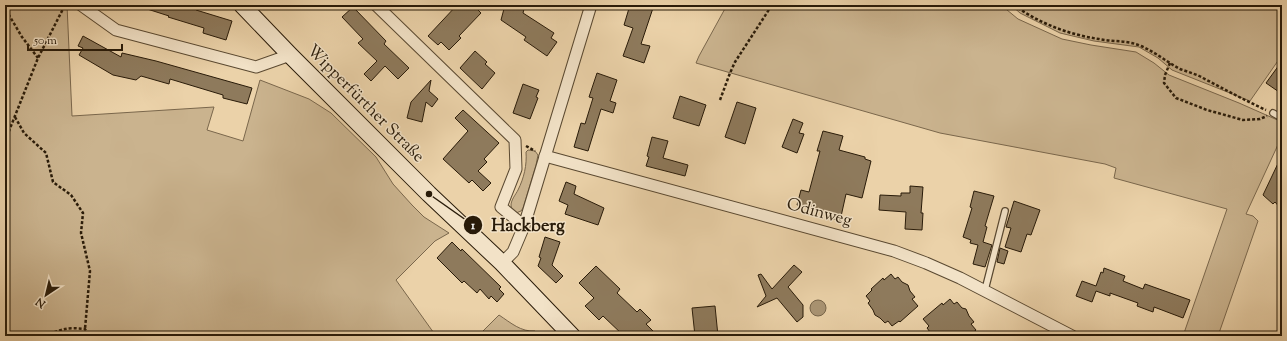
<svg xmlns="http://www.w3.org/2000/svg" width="1287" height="341" viewBox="0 0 1287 341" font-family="'Sorts Mill Goudy',serif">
	<rect width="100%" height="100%" fill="#ebd2a9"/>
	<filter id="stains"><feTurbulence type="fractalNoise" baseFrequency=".005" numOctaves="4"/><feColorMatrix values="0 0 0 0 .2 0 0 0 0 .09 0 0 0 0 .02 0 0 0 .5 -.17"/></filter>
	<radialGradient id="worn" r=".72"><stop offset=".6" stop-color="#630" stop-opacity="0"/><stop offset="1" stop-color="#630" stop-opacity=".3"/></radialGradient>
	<g fill="#cab38e" stroke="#7a674c">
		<polygon points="5,5 67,5 72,116 214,107 207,130 243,141 260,80 309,99 331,113 376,157 393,184 412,205 424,217 449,233 435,241 396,280 436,336 5,336"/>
		<polygon points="727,5 1001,5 1018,19 1062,39 1091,45 1136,52 1154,63 1169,75 1239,103 1282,122 1282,129 1279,134 1282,136 1246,214 1253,216 1258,221 1218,336 1183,336 1227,209 1114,178 1116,168 1105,164 940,133 696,63 699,56"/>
		<polygon points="1011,5 1282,5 1282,55 1250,101 1172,70 1158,58 1139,47 1094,41 1060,33 1020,13"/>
		<path d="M528,150L535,151L538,155L536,165L523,208L521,211L516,213C513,211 511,209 511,205C511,200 516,194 518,190C524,178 527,165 526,152Z"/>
		<path d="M499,315C511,323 521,332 535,331L539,336H478Z"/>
	</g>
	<circle fill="#a99473" stroke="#766449" cx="818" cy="308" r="8"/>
	<g fill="#8e7a5c" stroke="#291b09">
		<polygon points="141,5 197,5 196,10 232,21 226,40 203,33 204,28 168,17 169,16 141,7"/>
		<polygon points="457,5 473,5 481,13 459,36 461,38 449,50 441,42 438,45 428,36"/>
		<polygon points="505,5 525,5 523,13 554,33 551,38 557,42 547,56 524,40 526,37 501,20"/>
		<polygon points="630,5 645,5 653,8 641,44 650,46 644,63 623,56 633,28 624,25"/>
		<polygon points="353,7 386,41 384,44 409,68 398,79 385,66 371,81 364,74 377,61 358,43 363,39 342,17"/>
		<polygon points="83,36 121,57 122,53 156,61 252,88 247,104 223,98 223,95 170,79 169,84 141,76 136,80 113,75 79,55 83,48 78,46"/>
		<polygon points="475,51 487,62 485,64 495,73 482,89 460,68"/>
		<polygon points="1282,61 1282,94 1266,83"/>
		<polygon points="597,73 617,80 610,101 616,103 613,113 601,109 588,151 574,147 581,123 585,124 593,98 589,97"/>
		<polygon points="431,80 429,91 438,99 432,107 426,102 422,122 407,118 411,102"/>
		<polygon points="523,84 539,90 536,97 538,98 530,119 513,113"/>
		<polygon points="680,96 706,105 699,126 673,118"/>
		<polygon points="737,102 756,108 745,144 725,137"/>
		<polygon points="463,110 499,143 484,159 487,162 478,171 491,183 483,191 472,180 469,183 443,159 468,131 455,118"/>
		<polygon points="793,119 803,123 799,133 804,134 797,153 782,147"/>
		<polygon points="823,131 843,136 839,150 865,157 865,159 871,161 862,198 846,194 840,221 829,218 830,213 797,205 801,190 809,192 820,151 817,151"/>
		<polygon points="652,137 668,141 663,158 688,165 685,176 646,166 649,157 647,156"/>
		<polygon points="1282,155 1282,210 1275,202 1273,204 1263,195"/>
		<polygon points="566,182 576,186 574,194 604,208 598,225 565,214 568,205 559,201"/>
		<polygon points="910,186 923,187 921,213 923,213 922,230 905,229 906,212 879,210 880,195 901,196 901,193 910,193"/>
		<polygon points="974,191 994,196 985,226 987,227 983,242 992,245 985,267 973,264 978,245 970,243 971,240 963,237 972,208 970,207"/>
		<polygon points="1014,201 1040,210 1031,235 1027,234 1021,252 1005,247 1011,228 1006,227"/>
		<polygon points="545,237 560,242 552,265 563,276 556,283 538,266 541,258 539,257"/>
		<polygon points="452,242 461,251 462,249 501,287 499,289 504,294 497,302 491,296 489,299 480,289 477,293 464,281 462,283 437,258"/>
		<polygon points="1000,248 1008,251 1004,264 997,262"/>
		<polygon points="794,265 802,272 788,287 803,305 803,317 797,322 777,298 757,307 766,296 758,275 761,274 772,289"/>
		<polygon points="596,266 620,289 617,293 637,312 640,309 651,320 646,324 658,336 624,336 603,316 599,320 585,306 594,298 579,283"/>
		<polygon points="1104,268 1125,276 1123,281 1143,289 1145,284 1190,300 1183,318 1154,307 1153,312 1137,306 1138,303 1110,293 1110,296 1096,291 1092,302 1076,296 1082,281 1096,286 1101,272 1103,273"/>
		<polygon points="891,274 895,279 898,277 902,282 908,285 910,291 915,297 912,299 918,306 900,322 899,321 892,326 888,321 885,323 880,318 875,315 873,310 868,303 870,301 866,296 872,290 871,289 883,278 884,280"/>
		<polygon points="950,299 954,304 957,302 962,308 966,309 969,316 974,322 971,324 976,330 969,336 933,336 927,328 929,326 923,319 942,303 943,305"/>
		<polygon points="715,306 718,336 695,336 692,308"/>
	</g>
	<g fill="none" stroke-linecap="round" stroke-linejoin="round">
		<defs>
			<g id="lane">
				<polyline points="1273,113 1282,118"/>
				<polyline points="985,290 1005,211"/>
			</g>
			<g id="street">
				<polyline points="81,5 116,30 256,67 290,55"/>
				<polyline points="376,5 515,140 516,169 501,207 524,226"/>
				<polyline points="545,156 894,251 926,263 960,278 1072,336"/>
				<polyline points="502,263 513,252 524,226 591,5"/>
			</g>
			<polyline id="secondary" points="242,5 290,55 429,194 502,263 572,336"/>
		</defs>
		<use href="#lane" stroke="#5a4931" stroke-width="8"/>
		<use href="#street" stroke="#5a4931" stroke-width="13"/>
		<use href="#secondary" stroke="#291b09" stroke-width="18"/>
		<g stroke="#291b09" stroke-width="2.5" stroke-dasharray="3 2" stroke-linecap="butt">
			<path d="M1014,5C1038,23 1070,35 1099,39C1113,42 1127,40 1141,46C1155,52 1167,62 1180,69C1188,72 1196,74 1203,78C1224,89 1244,100 1266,110"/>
			<polyline points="6,10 22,37 38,58"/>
			<polyline points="1170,63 1165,75 1164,83 1176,98 1207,110 1243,120 1260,119 1267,116"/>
			<polyline points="720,100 730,73 735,62 772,5"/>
			<polyline points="15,117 24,133 46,153 53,182 71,195 83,213 81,233 90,271 85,329"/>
			<polyline points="5,141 38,58 65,5"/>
			<polyline points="526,146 535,151"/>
			<path d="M45,336C61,329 67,327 85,329L89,336"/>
		</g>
		<use href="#lane" stroke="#f2e2c7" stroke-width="5.5"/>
		<use href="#street" stroke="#f2e2c7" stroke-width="11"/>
		<use href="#secondary" stroke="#f2e2c7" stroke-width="16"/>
	</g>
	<g text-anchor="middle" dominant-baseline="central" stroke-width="3" stroke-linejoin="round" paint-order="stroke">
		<g font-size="17" fill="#291b09" stroke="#f2e2c7">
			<text transform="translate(365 104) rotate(45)">Wipperfürther Straße</text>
			<text transform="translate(819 213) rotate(15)">Odinweg</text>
		</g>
	</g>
	<path fill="none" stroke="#291b09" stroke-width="1.5" d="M429 194L473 225"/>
	<g fill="#291b09" stroke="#f2e2c7" stroke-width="1.5">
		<circle cx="429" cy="194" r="4"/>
		<circle cx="473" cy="225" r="10"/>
	</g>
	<g font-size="12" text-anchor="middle" font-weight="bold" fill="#fff">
		<text x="473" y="229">1</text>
	</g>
	<g font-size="18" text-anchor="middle" font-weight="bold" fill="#291b09" stroke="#f2e2c7" stroke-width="3" stroke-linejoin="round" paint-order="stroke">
		<text x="528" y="231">Hackberg</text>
	</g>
	<rect width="1287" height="341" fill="none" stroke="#ebd2a9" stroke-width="20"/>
	<rect x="6" y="6" width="1275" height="329" fill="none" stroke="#291b09" stroke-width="2"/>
	<rect x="10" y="10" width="1267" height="321" fill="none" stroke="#291b09"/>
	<g transform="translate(46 295) rotate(215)" stroke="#f2e2c7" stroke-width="3" paint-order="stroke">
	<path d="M0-3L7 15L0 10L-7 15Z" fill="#291b09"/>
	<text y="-6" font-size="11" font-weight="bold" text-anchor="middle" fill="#291b09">N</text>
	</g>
	<path d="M28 44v6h94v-6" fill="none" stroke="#291b09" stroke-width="2"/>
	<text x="34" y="44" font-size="12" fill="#291b09" stroke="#f2e2c7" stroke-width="3" paint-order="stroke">50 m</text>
	<rect width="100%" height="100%" filter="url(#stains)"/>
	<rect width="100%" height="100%" fill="url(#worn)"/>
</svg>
